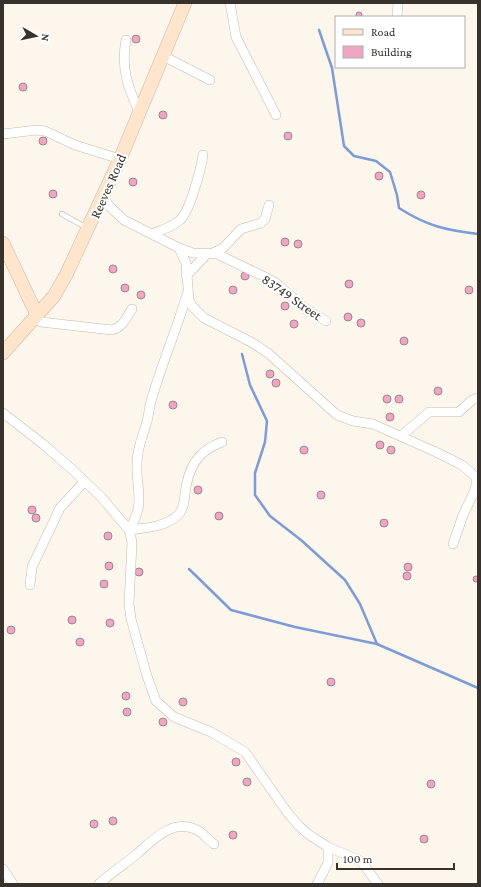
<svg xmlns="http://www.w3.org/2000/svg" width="481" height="887" viewBox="0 0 481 887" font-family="'Crimson Pro',serif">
	<rect width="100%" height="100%" fill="#fdf6ec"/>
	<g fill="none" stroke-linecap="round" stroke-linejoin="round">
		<g stroke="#7d9cd7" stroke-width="2.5">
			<path d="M319,30L332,68L344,146L354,156L376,161L390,172L397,195L399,208C427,226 445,230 478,234"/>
			<polyline points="242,354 250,385 267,421 265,442 255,473 255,495 270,516 301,540 345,580 360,604 377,644"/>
			<polyline points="189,569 231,610 295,627 377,644 478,688"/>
		</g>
	</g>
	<g fill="#f0a6c2" stroke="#9a888e">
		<circle cx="359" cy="15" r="3"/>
		<circle cx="136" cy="39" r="4"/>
		<circle cx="23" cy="87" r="4"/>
		<circle cx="163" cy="115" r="4"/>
		<circle cx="288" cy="136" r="4"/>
		<circle cx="43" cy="141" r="4"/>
		<circle cx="379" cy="176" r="4"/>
		<circle cx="133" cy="182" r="4"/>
		<circle cx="53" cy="194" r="4"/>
		<circle cx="421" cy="195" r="4"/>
		<circle cx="285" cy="242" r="4"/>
		<circle cx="298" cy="244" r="4"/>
		<circle cx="113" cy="269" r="4"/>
		<circle cx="245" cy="276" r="4"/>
		<circle cx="349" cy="284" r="4"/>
		<circle cx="125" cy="288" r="4"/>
		<circle cx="469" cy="290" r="4"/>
		<circle cx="233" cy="290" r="4"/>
		<circle cx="141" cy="295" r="4"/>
		<circle cx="285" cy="306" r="4"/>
		<circle cx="348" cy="317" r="4"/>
		<circle cx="361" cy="323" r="4"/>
		<circle cx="294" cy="324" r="4"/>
		<circle cx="404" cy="341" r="4"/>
		<circle cx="270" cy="374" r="4"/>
		<circle cx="276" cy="383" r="4"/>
		<circle cx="438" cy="391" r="4"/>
		<circle cx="399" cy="399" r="4"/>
		<circle cx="387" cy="399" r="4"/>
		<circle cx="173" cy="405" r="4"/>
		<circle cx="390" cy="417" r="4"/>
		<circle cx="380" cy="445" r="4"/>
		<circle cx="304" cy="450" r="4"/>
		<circle cx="391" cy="450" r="4"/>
		<circle cx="198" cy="490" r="4"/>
		<circle cx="321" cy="495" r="4"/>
		<circle cx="32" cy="510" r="4"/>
		<circle cx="219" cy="516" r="4"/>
		<circle cx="36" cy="518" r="4"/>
		<circle cx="384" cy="523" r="4"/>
		<circle cx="108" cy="536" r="4"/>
		<circle cx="109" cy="566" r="4"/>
		<circle cx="408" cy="567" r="4"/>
		<circle cx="139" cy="572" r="4"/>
		<circle cx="407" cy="576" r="4"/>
		<circle cx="476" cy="579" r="3"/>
		<circle cx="104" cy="584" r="4"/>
		<circle cx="72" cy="620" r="4"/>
		<circle cx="110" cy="623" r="4"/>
		<circle cx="11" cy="630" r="4"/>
		<circle cx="80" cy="642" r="4"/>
		<circle cx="331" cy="682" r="4"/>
		<circle cx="126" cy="696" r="4"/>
		<circle cx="183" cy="702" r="4"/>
		<circle cx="127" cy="712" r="4"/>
		<circle cx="163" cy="722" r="4"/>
		<circle cx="236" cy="762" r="4"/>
		<circle cx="247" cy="782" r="4"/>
		<circle cx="431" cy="784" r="4"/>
		<circle cx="113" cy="821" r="4"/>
		<circle cx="94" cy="824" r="4"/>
		<circle cx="233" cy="835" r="4"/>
		<circle cx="424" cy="839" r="4"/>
	</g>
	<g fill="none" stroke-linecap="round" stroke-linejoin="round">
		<defs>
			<polyline id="lane" points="62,214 87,228"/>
			<g id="street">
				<polyline points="230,3 236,37 276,115"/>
				<polyline points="397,17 398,3"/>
				<path d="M126,40C121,66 127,87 139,111"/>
				<polyline points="163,56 210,80"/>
				<polyline points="3,134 37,130 45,131 75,145 120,159"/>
				<polyline points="103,197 110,207 124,220 179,248 193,253 217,254 263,276 276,283 307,310 326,321"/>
				<path d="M152,234C161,230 173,227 180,220C190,211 201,169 203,155"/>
				<polyline points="179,248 186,263 189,300 192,306 204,318 251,342 268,353 337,415 353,421 373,424 438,453 462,465 478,479"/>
				<polyline points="213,253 223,248 241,229 261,223 265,219 269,205"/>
				<polyline points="186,276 208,253"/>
				<path d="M37,315L41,322L112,330C123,327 126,318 132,309"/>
				<polyline points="3,413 43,444 74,471 102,498 129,530 132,542 129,604 131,619 147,676 156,701 174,717 211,732 245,752 287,812 299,826 308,834 328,847 361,861 378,884"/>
				<polyline points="401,436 429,412 459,412 472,400 478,398"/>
				<path d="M129,530C146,502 136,492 137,463C137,449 142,438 146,425C149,416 149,406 152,398C162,363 177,329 187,294"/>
				<path d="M129,530C145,528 166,527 178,515C184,509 184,501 185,494C188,468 197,451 222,442"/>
				<polyline points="453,544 463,515 475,490 477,478"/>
				<polyline points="30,585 32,567 60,508 84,482"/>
				<polyline points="3,869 13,884"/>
				<path d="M99,884C111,873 125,864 138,853C154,839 173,818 197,830C203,833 208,840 214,844"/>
				<polyline points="317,884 328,863 328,847"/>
			</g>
			<g id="secondary">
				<polyline points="3,243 37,315"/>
				<polyline points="3,353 54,296 66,275 120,159 185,3"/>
			</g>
		</defs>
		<use href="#lane" stroke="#c5b9ab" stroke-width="6"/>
		<use href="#street" stroke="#c5b9ab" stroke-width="10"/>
		<use href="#secondary" stroke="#c5b9ab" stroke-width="14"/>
		<use href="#lane" stroke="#fff" stroke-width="4.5"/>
		<use href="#street" stroke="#fff" stroke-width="9"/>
		<use href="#secondary" stroke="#ffe5cb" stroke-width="13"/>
	</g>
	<g text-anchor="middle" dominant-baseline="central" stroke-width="4" stroke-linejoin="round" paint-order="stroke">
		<g font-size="14" fill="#37322c" stroke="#fff">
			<text transform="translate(108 186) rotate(-66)">Reeves Road</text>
			<text transform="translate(292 297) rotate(35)">83749 Street</text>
		</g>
	</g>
	<rect width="481" height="887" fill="none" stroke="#37322c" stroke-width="8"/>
	<rect x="335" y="16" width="130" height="52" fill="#ffffff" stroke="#afadab"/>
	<rect x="343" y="29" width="20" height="6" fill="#ffe5cb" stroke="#afadab"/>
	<text x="371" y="36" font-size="12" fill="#37322c">Road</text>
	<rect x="343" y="46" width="20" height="12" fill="#f0a6c2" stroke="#afadab"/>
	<text x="371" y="56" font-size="12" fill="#37322c">Building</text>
	<g transform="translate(36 36) rotate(99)" stroke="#ffffff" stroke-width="3" paint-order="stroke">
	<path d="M0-3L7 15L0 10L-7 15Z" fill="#37322c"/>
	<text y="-6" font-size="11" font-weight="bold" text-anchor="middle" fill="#37322c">N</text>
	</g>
	<path d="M337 863v6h117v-6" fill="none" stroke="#37322c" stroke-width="2"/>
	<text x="343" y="863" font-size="12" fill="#37322c" stroke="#ffffff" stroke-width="3" paint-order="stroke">100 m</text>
</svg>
